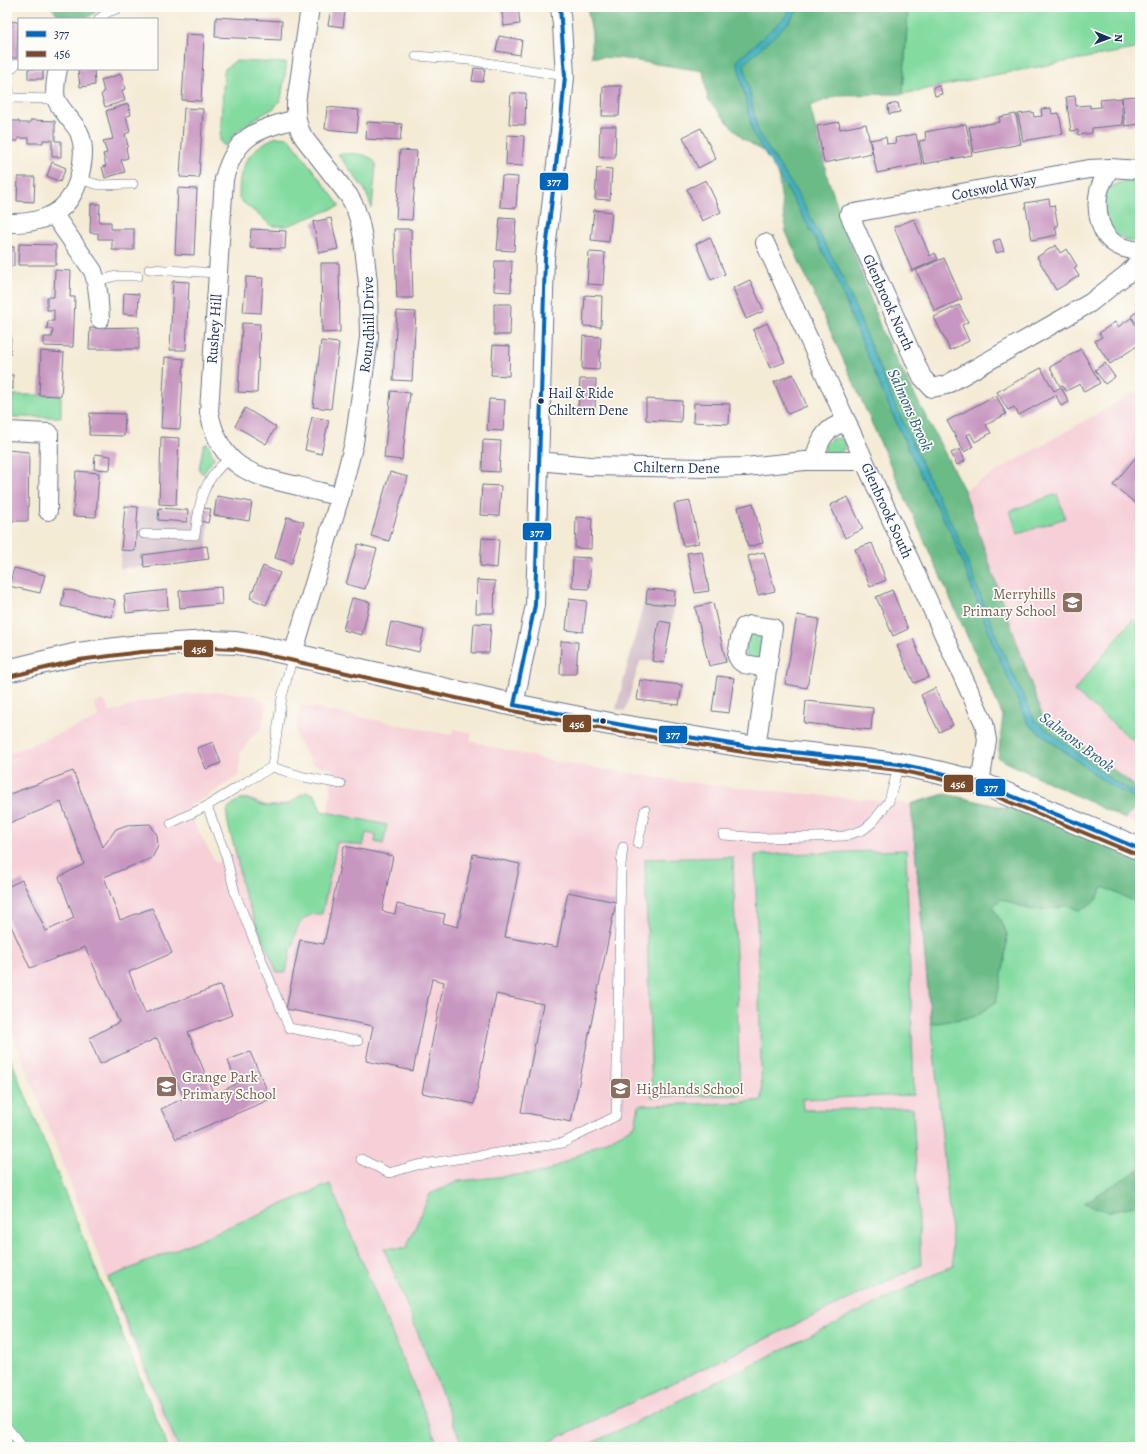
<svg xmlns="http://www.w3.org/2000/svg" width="1147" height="1454" viewBox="0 0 1147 1454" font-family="Alegreya,serif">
	<rect width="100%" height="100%" fill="#fdfcf7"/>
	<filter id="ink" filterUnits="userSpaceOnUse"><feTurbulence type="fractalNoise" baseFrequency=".025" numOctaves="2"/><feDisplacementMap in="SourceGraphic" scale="8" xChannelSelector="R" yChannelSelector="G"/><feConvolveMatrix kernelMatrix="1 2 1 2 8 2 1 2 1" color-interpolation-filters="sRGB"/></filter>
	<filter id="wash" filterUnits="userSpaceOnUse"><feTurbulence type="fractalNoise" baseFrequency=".012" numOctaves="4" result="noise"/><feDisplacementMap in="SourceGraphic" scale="16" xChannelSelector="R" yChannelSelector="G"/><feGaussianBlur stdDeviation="0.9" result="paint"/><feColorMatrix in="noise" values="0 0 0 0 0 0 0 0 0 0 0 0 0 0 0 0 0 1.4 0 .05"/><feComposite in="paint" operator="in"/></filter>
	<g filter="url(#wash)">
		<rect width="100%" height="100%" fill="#f4ebd5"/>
		<g fill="#f6cfd7">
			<polygon points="1140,389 1140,790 1042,715 964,490"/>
			<polygon points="224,692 256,696 267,706 262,728 250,739 241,753 238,776 204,798 188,806 195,825 216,863 233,857 234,854 226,813 228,806 245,797 253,799 268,805 285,803 293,800 300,793 307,791 313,792 322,810 328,812 333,769 313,764 299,743 296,736 296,728 300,705 451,735 454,729 472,733 470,741 542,759 683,782 911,804 954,1265 584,1447 172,1447 7,1019 7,754 99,718 94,703 104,700 110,713 140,702 185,694"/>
			<polygon points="1140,802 1140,826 1125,819"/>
		</g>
		<g fill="#d1bdc9">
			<polygon points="125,506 188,510 204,508 212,510 208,527 207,546 209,559 144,567 120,568"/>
			<polygon points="647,587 676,591 672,624 665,661 640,661 625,711 616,709 644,603"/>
		</g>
		<g fill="#83dba0" stroke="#4f857f">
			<polygon points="908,7 1140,7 1140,48 989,76 903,94"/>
			<polygon points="235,61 287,63 281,99 274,108 253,120 238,131 225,146 222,144 220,140 224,72 225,69"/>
			<path d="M277,137L289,138L340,206L287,226H272L239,199C239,190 239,177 243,168C248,154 263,141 277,137Z"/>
			<path d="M338,154C350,154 369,151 376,164L372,208L365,190Z"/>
			<path d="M1130,179H1140V241C1126,244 1117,235 1106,226L1104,195L1111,186Z"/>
			<polygon points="13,395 39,395 61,396 61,417 13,417"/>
			<path d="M842,438L845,439C849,453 837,454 826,454L824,446L831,439Z"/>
			<polygon points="205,444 208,444 214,458 203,474 199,470 203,447"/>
			<polygon points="1057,494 1065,518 1018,534 1010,511"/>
			<polygon points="1133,619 1140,625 1140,746 1074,691"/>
			<polygon points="747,633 763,633 762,659 746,659"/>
			<path d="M307,792L315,795L321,811L387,825L383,844L375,842L376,835L366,833L363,846L337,842L322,914C302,912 295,928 293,945L291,947L286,972H277C266,945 253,918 243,890C240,879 239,868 237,857C234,844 229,832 227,818C227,814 227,810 230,807C246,790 252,805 269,806C278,807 290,805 297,798C301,795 303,794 307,792Z"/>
			<polygon points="945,794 1014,810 1140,862 1140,1447 584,1447 954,1265 911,804"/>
			<polygon points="906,850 914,1095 802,1099 803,1110 913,1108 921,1265 538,1447 463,1447 384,1248 406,1248 430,1194 459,1181 545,1172 635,1126 639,1105 736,1103 762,1100 755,855"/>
			<polygon points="733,857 740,1095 652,1097 645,859"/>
			<polygon points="7,1050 168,1447 7,1447"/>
			<polygon points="330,1184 439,1447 178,1447 108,1278"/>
		</g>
		<g fill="#6abb86" stroke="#427572">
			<polygon points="51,7 103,7 86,19 62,19"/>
			<polygon points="587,7 908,7 903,94 839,95 810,106 828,179 882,332 964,490 1042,715 1140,790 1140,802 1125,819 998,758 1003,716 786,232 776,159 742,138 708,100 703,71 618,58 592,57 592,33"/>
			<polygon points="945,794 1014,810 1082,834 1140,862 1140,904 1103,887 1096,900 1080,911 1067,905 1058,908 1031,910 1001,899 993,907 1007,934 1005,961 996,1002 974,1017 931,1024 911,804"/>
			<polygon points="1140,1169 1140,1204 1109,1212 1084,1203"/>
		</g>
		<polygon fill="#41b0bc" stroke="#2e708d" points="792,7 800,7 788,23 744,64 758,133 796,191 841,273 892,398 929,479 957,535 1001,648 1035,720 1116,783 1140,795 1140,800 1112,787 1028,724 995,649 953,537 922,478 886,400 851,316 836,275 790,194 753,134 737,61 785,17"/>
		<g id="blocks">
			<g fill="#c897c1">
				<polygon points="501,7 518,7 520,24 504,26"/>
				<polygon points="331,9 345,11 343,27 328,25"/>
				<polygon points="216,17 282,21 281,40 215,37"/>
				<polygon points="7,21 18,22 17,58 7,58"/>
				<polygon points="186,34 204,35 201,101 182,100"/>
				<polygon points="499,36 522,40 520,55 496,51"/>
				<polygon points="474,68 485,69 483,82 472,81"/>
				<rect x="28" y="69" width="15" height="10"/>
				<polygon points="78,69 94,69 95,85 80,87"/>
				<polygon points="121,74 125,89 122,90 125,101 105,107 101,95 104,92 101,80"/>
				<polygon points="603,86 621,86 619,116 602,116"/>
				<polygon points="940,86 942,94 935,96 933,87"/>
				<polygon points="511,93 526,93 525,125 509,124"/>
				<polygon points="1075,96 1076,106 1090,105 1090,108 1101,107 1100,100 1121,98 1123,125 1092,128 1092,133 1078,135 1078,130 1071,131 1066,97"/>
				<polygon points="1140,96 1140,124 1125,126 1122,97"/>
				<polygon points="898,103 900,112 889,114 888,105"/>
				<polygon points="128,104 131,115 126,116 130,132 125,134 128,146 126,148 128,158 121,160 125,172 105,178 102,167 106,166 103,154 107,153 103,141 113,139 106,111"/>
				<polygon points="327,107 359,110 357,132 325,129"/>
				<polygon points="184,108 203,109 199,178 180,177"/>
				<polygon points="1051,108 1052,114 1059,113 1063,134 1023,141 1018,114 1033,112 1034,117 1042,116 1041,109"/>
				<polygon points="1016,114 1021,144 974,153 969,127 1000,122 999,117"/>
				<polygon points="31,120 55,121 55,141 61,141 61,157 52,157 52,140 43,140 43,143 29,143 29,138 18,138 18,141 7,141 7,121 19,121 19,123 30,123"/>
				<polygon points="367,122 402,124 400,141 366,139"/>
				<polygon points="839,122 840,129 866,124 872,153 824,163 817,126"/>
				<polygon points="966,124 972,155 924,164 919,141 926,140 925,132"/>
				<polygon points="600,126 616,126 615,158 599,157"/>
				<polygon points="701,128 716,159 698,168 683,137"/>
				<polygon points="916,134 922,164 877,173 870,140 886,137 887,144 896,143 895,138"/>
				<polygon points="507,135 524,136 522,166 506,165"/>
				<polygon points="400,150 417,151 412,220 396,219"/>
				<polygon points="52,162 66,168 60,182 47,176"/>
				<polygon points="597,168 612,169 610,200 595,199"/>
				<polygon points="502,176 518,177 516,208 500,207"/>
				<polygon points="18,177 35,177 34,202 17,201"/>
				<polygon points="706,180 721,212 702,221 687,189"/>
				<polygon points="178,188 197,189 194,255 175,254"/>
				<polygon points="1049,199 1050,206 1054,205 1058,226 1055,226 1057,235 1032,240 1025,203"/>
				<polygon points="91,204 100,204 99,222 111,222 111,229 134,229 134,250 112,250 112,239 98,239 98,233 90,233"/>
				<polygon points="594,210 612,212 609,242 591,240"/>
				<polygon points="331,218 338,249 319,253 313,222"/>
				<polygon points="500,218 516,219 514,251 497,250"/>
				<polygon points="914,219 930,256 935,253 938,259 912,271 894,227"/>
				<polygon points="251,229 286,231 285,249 250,248"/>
				<polygon points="394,229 411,229 413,298 397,298"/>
				<polygon points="710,237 725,274 711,280 696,244"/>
				<polygon points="1000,239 1004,251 996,253 993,241"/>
				<polygon points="19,244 56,245 56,265 18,265"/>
				<polygon points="1056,245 1060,253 1067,249 1077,266 1074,268 1079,276 1056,290 1037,257"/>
				<rect x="7" y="247" width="7" height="19"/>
				<polygon points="589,252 605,253 603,285 587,284"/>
				<polygon points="944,258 962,299 935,311 916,270"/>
				<polygon points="495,261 512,261 511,292 494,291"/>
				<polygon points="321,263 339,263 340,332 322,333"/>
				<polygon points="55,270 71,271 70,297 75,297 73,347 44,346 44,337 52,337 53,329 47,329 48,321 54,321 54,310 47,310 47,297 54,297"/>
				<polygon points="246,277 263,278 261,313 243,312"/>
				<polygon points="750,280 764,311 746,319 733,288"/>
				<polygon points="173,281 189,282 186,350 170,350"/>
				<polygon points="124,293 139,294 138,315 123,314"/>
				<polygon points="585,295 602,296 601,327 583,326"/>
				<polygon points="1140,300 1140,328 1131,316 1139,310 1135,304"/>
				<polygon points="494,304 511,304 510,335 494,335"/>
				<polygon points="959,305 968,322 962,325 969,341 950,350 934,317"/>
				<polygon points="397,311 416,312 412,381 393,380"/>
				<polygon points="1131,318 1140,331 1140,344 1110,364 1095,341 1102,337 1099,333 1115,322 1118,327"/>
				<polygon points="242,323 260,324 257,393 238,392"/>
				<polygon points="767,323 785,362 770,368 753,330"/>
				<polygon points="139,327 139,349 89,349 90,328"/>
				<polygon points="7,334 11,334 10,355 7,355"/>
				<polygon points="583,336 601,337 599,370 582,369"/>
				<polygon points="321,341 339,343 331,409 313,407"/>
				<polygon points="493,345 510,346 509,376 491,375"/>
				<polygon points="1081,349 1100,383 1084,392 1080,384 1066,391 1062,385 1060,386 1050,367"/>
				<polygon points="41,351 64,353 61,396 39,395"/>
				<polygon points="165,357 184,359 180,429 161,428"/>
				<polygon points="1105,363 1115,377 1105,384 1095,370"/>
				<polygon points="1041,368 1054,391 1061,387 1069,402 1061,406 1056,395 1019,415 1014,407 1008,410 997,392"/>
				<polygon points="793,374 807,406 788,414 774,382"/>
				<rect x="7" y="375" width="6" height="14"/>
				<polygon points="580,379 596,379 595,409 578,409"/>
				<polygon points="391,391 410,393 402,460 384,458"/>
				<polygon points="996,395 1006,414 986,425 991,433 975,442 970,433 967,435 973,447 964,452 947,421"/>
				<polygon points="489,399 505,400 503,431 487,430"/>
				<polygon points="646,399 682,401 681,422 646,420"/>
				<polygon points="694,403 730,404 729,424 693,422"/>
				<polygon points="245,408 276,427 266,444 235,426"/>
				<polygon points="90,413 125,414 124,436 89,435"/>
				<polygon points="312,417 329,420 321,454 305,450"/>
				<polygon points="161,437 179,438 176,505 159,504"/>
				<polygon points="483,440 501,441 499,472 482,471"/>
				<polygon points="960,449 965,461 957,465 951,453"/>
				<polygon points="8,450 29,452 28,521 7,521"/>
				<polygon points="1140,452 1140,507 1113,485"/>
				<polygon points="95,454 111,456 110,470 94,469"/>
				<polygon points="76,471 99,473 96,517 73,516"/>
				<polygon points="390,472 408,477 389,541 371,536"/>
				<polygon points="482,485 501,486 499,516 480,515"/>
				<polygon points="217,496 252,502 249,521 214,515"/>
				<polygon points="848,497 863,529 845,538 830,505"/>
				<polygon points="690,501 699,543 683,546 674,504"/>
				<polygon points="753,503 763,543 748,547 738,507"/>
				<polygon points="125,506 138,507 135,551 121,550"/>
				<polygon points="159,508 188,510 187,522 158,520"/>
				<polygon points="204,508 211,509 208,523 201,521"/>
				<polygon points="287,517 304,522 292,563 275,558"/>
				<polygon points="576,517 592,518 591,549 575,548"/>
				<polygon points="482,538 499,539 497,568 480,566"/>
				<polygon points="872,543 886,580 870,587 855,549"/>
				<polygon points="358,544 377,549 365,589 346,584"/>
				<polygon points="207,546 209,559 144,567 143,555"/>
				<polygon points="702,551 709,591 695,593 687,553"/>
				<polygon points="764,552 775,591 758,595 748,556"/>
				<polygon points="573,557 591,558 589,589 572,588"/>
				<polygon points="263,566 280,573 266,605 250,598"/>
				<polygon points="14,568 45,575 40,593 9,586"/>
				<polygon points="477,580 495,581 494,613 476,613"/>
				<polygon points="221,587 222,604 180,608 179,591"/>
				<polygon points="65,589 115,600 112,617 61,606"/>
				<polygon points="647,589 675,591 674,605 646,603"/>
				<polygon points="167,590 168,609 126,613 124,595"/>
				<polygon points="892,590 908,629 893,636 876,597"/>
				<polygon points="352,598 370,602 362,635 343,630"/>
				<polygon points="569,599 587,601 583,632 566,630"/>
				<polygon points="713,603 726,662 709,666 695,607"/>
				<polygon points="797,615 819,619 807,688 785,684"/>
				<polygon points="659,621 671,623 664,663 652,661"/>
				<polygon points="391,622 424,630 419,652 386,644"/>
				<polygon points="474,623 491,624 489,653 472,653"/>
				<polygon points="913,639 929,677 914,683 897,646"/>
				<polygon points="561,641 578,642 576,674 560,674"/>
				<polygon points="717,676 734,678 729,713 712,711"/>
				<polygon points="640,680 682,685 679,705 637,700"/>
				<polygon points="935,688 953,725 939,732 921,695"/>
				<polygon points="806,701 873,708 871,730 804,723"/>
				<polygon points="213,742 221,763 206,769 197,748"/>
				<polygon points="73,771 103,847 116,829 127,825 150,824 157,835 158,846 152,858 104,877 120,920 152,908 172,953 129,972 145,1013 221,985 232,1015 188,1032 214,1095 236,1084 228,1060 250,1052 271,1099 176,1139 161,1109 184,1098 157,1038 100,1064 89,1038 119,1022 85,947 30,968 7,917 7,887 22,880 46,931 74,918 59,877 84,864 61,802 7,824 7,795"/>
				<polygon points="344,846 393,856 382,911 395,914 397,904 418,909 445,914 443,923 458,927 473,854 520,864 505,937 557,947 568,892 616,902 571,1122 521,1112 543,1004 496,994 474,1104 422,1093 444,982 432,979 413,1071 366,1061 373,1026 286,1009 300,940 324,944"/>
			</g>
		</g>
	</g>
	<g filter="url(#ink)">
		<use href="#blocks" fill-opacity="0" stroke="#677188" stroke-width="1"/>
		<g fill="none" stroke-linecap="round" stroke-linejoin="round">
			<defs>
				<g id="service">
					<polyline points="99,19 108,12 122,7"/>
					<polyline points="416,56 469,60 565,76"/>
					<polyline points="16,64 7,73 8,85 10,98 56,99"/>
					<polyline points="79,179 99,185 133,184"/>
					<polyline points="149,269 218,273"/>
					<polyline points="97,281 116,276 138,276"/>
					<path d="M144,534L195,535C199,502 202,480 230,458"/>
					<polyline points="293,655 282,697 272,767 304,777 341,784"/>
					<polyline points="272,767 246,782 207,806 226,856 235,893 289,1028 358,1041"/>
					<polyline points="171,823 207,806"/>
					<polyline points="723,835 763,838 814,837 844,836 863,830 873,822 889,801 899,764"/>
					<polyline points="638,844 645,810"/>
					<polyline points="361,1159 389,1173 417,1165 563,1143 616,1116 621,865 623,847"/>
					<polyline points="7,1427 23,1447"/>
				</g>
				<g id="minor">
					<path d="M296,119C256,130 236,135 224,179L209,412C220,467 249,475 298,486C312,490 326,493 340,497"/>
					<path d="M1110,168C1106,175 1101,183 1099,191C1095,210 1099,237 1119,246C1125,249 1133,250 1140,251"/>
					<path id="s1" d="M1140,170L1110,168L1089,169L849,214L922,377L932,388L946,385L1090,303L1127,274L1140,261"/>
					<path d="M54,215L93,271C99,287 99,303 100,319"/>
					<path d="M7,223C44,224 71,213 80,174C83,161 85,148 80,135C79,130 75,126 72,122C67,115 59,107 56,99C54,92 56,77 58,69"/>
					<path id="s2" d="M765,243L984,723L987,740L980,783"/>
					<polyline points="7,431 49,433 48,511"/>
					<path id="s3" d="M539,461L590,466L703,468L745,467L805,461H864"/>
					<path d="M814,461C817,449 821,435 832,428C836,425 842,424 847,422"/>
					<path id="s4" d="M293,654L340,497L354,443L369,338L368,283L363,238L360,223L355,207L349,196L304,138C297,127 296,117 296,103L310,7"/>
					<polyline points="514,705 535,605 545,258 560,131 565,76 562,25 560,7"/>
					<polyline points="756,748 773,628 750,625 744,627 740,638 737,656 740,661 744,664 768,668"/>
				</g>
				<polyline id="tertiary" points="7,671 78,654 140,646 210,642 236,643 260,647 514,705 610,724 756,748 899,764 937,772 980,783 1140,849"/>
			</defs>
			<use href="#service" stroke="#677188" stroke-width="10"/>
			<use href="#minor" stroke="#677188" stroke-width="20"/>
			<use href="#tertiary" stroke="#677188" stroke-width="24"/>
			<use href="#service" stroke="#fff" stroke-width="9"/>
			<use href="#minor" stroke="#fff" stroke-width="18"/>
			<use href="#tertiary" stroke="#fff" stroke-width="22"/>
			<defs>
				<g id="bus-1">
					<polyline points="514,705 535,605 545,258 560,131 565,76 560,7"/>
					<polyline points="514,705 682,736 756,748 899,764 937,772 980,783 1140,849"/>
				</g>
				<polyline id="bus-2" points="8,677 79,660 141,652 210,648 235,649 259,653 513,711 609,730 755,754 898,770 936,778 978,789 1138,855"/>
			</defs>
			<use href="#bus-1" stroke="#fdfcf7" stroke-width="7"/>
			<use href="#bus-2" stroke="#fdfcf7" stroke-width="7"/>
			<use href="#bus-1" stroke="#0065bd" stroke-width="4"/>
			<use href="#bus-2" stroke="#7a4b2a" stroke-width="4"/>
		</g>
	</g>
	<defs>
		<symbol id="school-square" viewBox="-11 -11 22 22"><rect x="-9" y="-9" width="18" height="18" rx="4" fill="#8d6e63" stroke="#fdfcf7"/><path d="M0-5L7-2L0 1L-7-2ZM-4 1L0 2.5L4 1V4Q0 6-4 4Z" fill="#fff"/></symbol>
	</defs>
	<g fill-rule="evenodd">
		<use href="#school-square" x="1060" y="590" width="25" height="25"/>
		<use href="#school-square" x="154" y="1074" width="25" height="25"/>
		<use href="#school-square" x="608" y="1076" width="25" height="25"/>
	</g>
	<g fill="#1b2f5e" stroke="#fdfcf7" stroke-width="1.5">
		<circle cx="541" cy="401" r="3.5"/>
		<circle cx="603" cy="721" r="3.5"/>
	</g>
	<g text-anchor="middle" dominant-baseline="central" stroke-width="3.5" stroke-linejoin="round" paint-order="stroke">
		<g font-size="14" fill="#1b2f5e" stroke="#fdfcf7" text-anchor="start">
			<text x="548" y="393">Hail &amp; Ride<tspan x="548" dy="17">Chiltern Dene</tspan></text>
		</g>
		<g font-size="15" fill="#1b2f5e" stroke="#fdfcf7">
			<text transform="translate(994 187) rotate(-11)">Cotswold Way</text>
			<text stroke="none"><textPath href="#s1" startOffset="392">Glenbrook North</textPath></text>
			<text stroke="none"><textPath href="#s4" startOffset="339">Roundhill Drive</textPath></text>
			<text transform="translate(214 329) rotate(-86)">Rushey Hill</text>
			<text stroke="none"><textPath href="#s3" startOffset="138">Chiltern Dene</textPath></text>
			<text stroke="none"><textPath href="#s2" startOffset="294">Glenbrook South</textPath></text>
		</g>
		<g font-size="15" fill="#785e54" stroke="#fdfcf7" text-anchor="start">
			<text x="1056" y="594" text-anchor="end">Merryhills<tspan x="1056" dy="17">Primary School</tspan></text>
			<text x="182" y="1077">Grange Park<tspan x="182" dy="17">Primary School</tspan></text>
			<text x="636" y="1089">Highlands School</text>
		</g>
		<g font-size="16" font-style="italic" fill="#285c7f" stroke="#fdfcf7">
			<text transform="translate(910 410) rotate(66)">Salmons Brook</text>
			<text transform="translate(1077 742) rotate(37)">Salmons Brook</text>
		</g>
	</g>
	<g stroke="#fdfcf7" stroke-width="1.5">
		<rect x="539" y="172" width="30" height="19" rx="4" fill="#0065bd"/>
		<rect x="522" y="522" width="30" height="19" rx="4" fill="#0065bd"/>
		<rect x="183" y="639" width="31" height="19" rx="4" fill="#7a4b2a"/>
		<rect x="562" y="714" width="30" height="19" rx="4" fill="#7a4b2a"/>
		<rect x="658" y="725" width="30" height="19" rx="4" fill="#0065bd"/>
		<rect x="943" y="774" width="31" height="19" rx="4" fill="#7a4b2a"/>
		<rect x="975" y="778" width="31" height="19" rx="4" fill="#0065bd"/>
	</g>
	<g font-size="11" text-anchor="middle" font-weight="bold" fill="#fff">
		<text x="554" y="185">377</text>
		<text x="537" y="536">377</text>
		<text x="199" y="653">456</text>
		<text x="577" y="728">456</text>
		<text x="673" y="738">377</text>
		<text x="958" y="788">456</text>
		<text x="991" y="791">377</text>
	</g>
	<rect width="1147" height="1454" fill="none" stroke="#fdfcf7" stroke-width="24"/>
	<rect x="18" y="18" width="140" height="52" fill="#fdfcf7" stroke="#a3aaba"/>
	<rect x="26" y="31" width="20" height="6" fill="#0065bd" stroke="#a3aaba"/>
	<text x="54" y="38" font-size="12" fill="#1b2f5e">377</text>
	<rect x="26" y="51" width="20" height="6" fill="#7a4b2a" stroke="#a3aaba"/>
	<text x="54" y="58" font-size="12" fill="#1b2f5e">456</text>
	<g transform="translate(1109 38) rotate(91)" stroke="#fdfcf7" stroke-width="3" paint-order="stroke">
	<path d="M0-3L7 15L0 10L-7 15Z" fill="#1b2f5e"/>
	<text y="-6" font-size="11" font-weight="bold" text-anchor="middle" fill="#1b2f5e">N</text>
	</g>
</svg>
